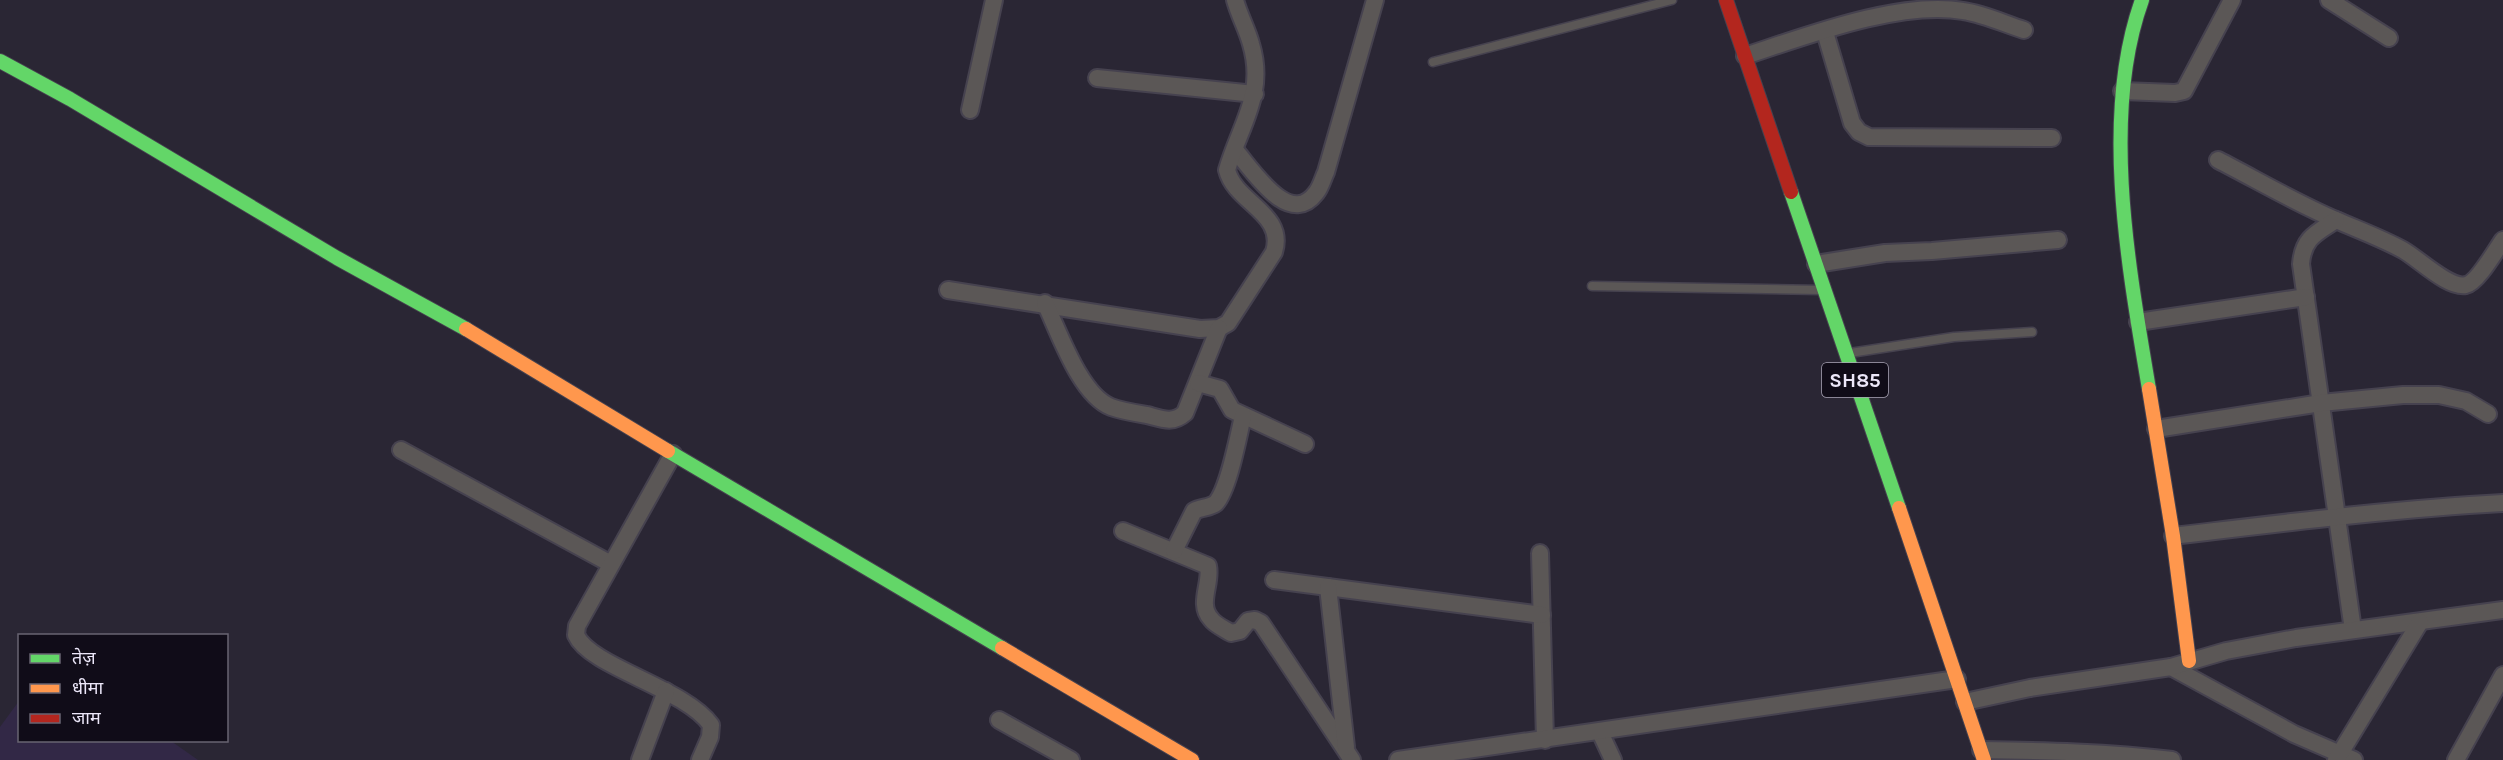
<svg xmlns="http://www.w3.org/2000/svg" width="2503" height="760" viewBox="0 0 2503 760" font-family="Karla,'Noto Sans Devanagari',sans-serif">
	<rect width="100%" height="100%" fill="#2a2634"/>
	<polygon fill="#322846" points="19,701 20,740 171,741 198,760 0,760 0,727"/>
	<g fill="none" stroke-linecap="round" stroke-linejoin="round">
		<defs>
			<g id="lane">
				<polyline points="1433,62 1672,0"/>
				<polyline points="1592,286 1821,290"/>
				<polyline points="1850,353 1954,337 2032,332"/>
			</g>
			<g id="street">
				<polyline points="2329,0 2389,38"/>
				<polyline points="1825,32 1852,123 1859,132 1869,137 2052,138"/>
				<path d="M1745,56C1806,36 1900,0 1963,11C1984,14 2005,24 2024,30"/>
				<polyline points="1097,78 1255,94"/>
				<polyline points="2122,91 2175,93 2184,91 2232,0"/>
				<polyline points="970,110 994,0"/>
				<path d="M1235,150C1252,169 1289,229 1316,193C1321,187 1323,178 1326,172L1375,0"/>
				<path d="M2218,160C2257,180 2296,203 2336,220C2359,230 2381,238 2403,250C2419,259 2449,289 2466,285C2477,283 2496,250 2503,240"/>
				<path d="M2336,220C2316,233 2303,238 2301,264L2353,630"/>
				<polyline points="1816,264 1885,253 1932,251 2058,240"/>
				<path d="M948,290L1200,329L1219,328L1228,323L1274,252C1286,213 1235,203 1227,170C1240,125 1266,94 1251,44C1247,29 1239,15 1235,0"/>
				<path d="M1045,303C1059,332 1080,395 1111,407C1122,411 1135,413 1147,415C1162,419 1173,424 1185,413L1219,328"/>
				<polyline points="2138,322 2306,297"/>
				<polyline points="1198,383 1220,389 1232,410 1305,444"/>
				<polyline points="2156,429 2321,403 2403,395 2439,395 2466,401 2488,414"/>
				<polyline points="401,450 611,564"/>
				<path d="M673,454L577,626L576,635C590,667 685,688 711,725L710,737L700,760"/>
				<path d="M1123,531L1208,566C1212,583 1197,604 1211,619C1215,625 1225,629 1231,633L1240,631L1248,621L1255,620L1261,623L1352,760"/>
				<path d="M2173,536C2283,523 2392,509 2503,503"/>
				<path d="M1174,551L1194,511C1201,507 1210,508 1216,503C1229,488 1238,437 1243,416"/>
				<polyline points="1540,553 1545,740"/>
				<polyline points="1274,580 1542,615"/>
				<polyline points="1328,587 1346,747"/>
				<polyline points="2171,667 2294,734 2354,760"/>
				<polyline points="1965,702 2030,688 2171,667 2226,651 2296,638 2503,610"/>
				<polyline points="999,720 1071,760"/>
				<polyline points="1600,732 1613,760"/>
				<path d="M1981,750C2045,751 2108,752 2172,760"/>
				<polyline points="640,760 666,691"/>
				<polyline points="1398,760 1957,679"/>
				<polyline points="2336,760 2420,622"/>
				<polyline points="2456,760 2503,675"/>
			</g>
			<g id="fast">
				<path d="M2142,0C2100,116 2129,270 2149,389"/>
				<polyline points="0,61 70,99 337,258 466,329"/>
				<polyline points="1791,192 1899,508"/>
				<polyline points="668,451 1002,648"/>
			</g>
			<g id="slow">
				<polyline points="466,329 668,451"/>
				<polyline points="2149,389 2173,536 2189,661"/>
				<polyline points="1899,508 1984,760"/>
				<polyline points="1002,648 1192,760"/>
			</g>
			<polyline id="jam" points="1726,0 1791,192"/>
		</defs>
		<use href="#lane" stroke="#46424f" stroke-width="11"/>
		<use href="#street" stroke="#46424f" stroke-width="20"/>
		<use href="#fast" stroke="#46424f" stroke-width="16"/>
		<use href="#slow" stroke="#46424f" stroke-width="16"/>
		<use href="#jam" stroke="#46424f" stroke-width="16"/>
		<use href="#lane" stroke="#5b5756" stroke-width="8"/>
		<use href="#street" stroke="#5b5756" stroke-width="16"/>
		<use href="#fast" stroke="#63d668" stroke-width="14"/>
		<use href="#slow" stroke="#ff974d" stroke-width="14"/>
		<use href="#jam" stroke="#b3261e" stroke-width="14"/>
	</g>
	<g text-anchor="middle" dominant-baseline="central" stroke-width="4.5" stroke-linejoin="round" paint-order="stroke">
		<rect fill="#100c18" stroke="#aaa5b6" stroke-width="1.5" x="1822" y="363" width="66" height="34" rx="4.5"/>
		<g font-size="20" font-weight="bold" fill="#ece7f9">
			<text x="1855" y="380">SH85</text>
		</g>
	</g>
	<rect x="18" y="634" width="210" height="108" fill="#100c18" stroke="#686472" stroke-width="1.5"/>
	<rect x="30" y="654" width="30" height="9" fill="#63d668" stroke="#686472" stroke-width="1.5"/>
	<text x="72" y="664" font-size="18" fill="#ece7f9">तेज़</text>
	<rect x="30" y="684" width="30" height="9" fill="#ff974d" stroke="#686472" stroke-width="1.5"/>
	<text x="72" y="694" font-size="18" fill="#ece7f9">धीमा</text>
	<rect x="30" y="714" width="30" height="9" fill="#b3261e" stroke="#686472" stroke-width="1.5"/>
	<text x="72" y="724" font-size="18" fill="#ece7f9">जाम</text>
</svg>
